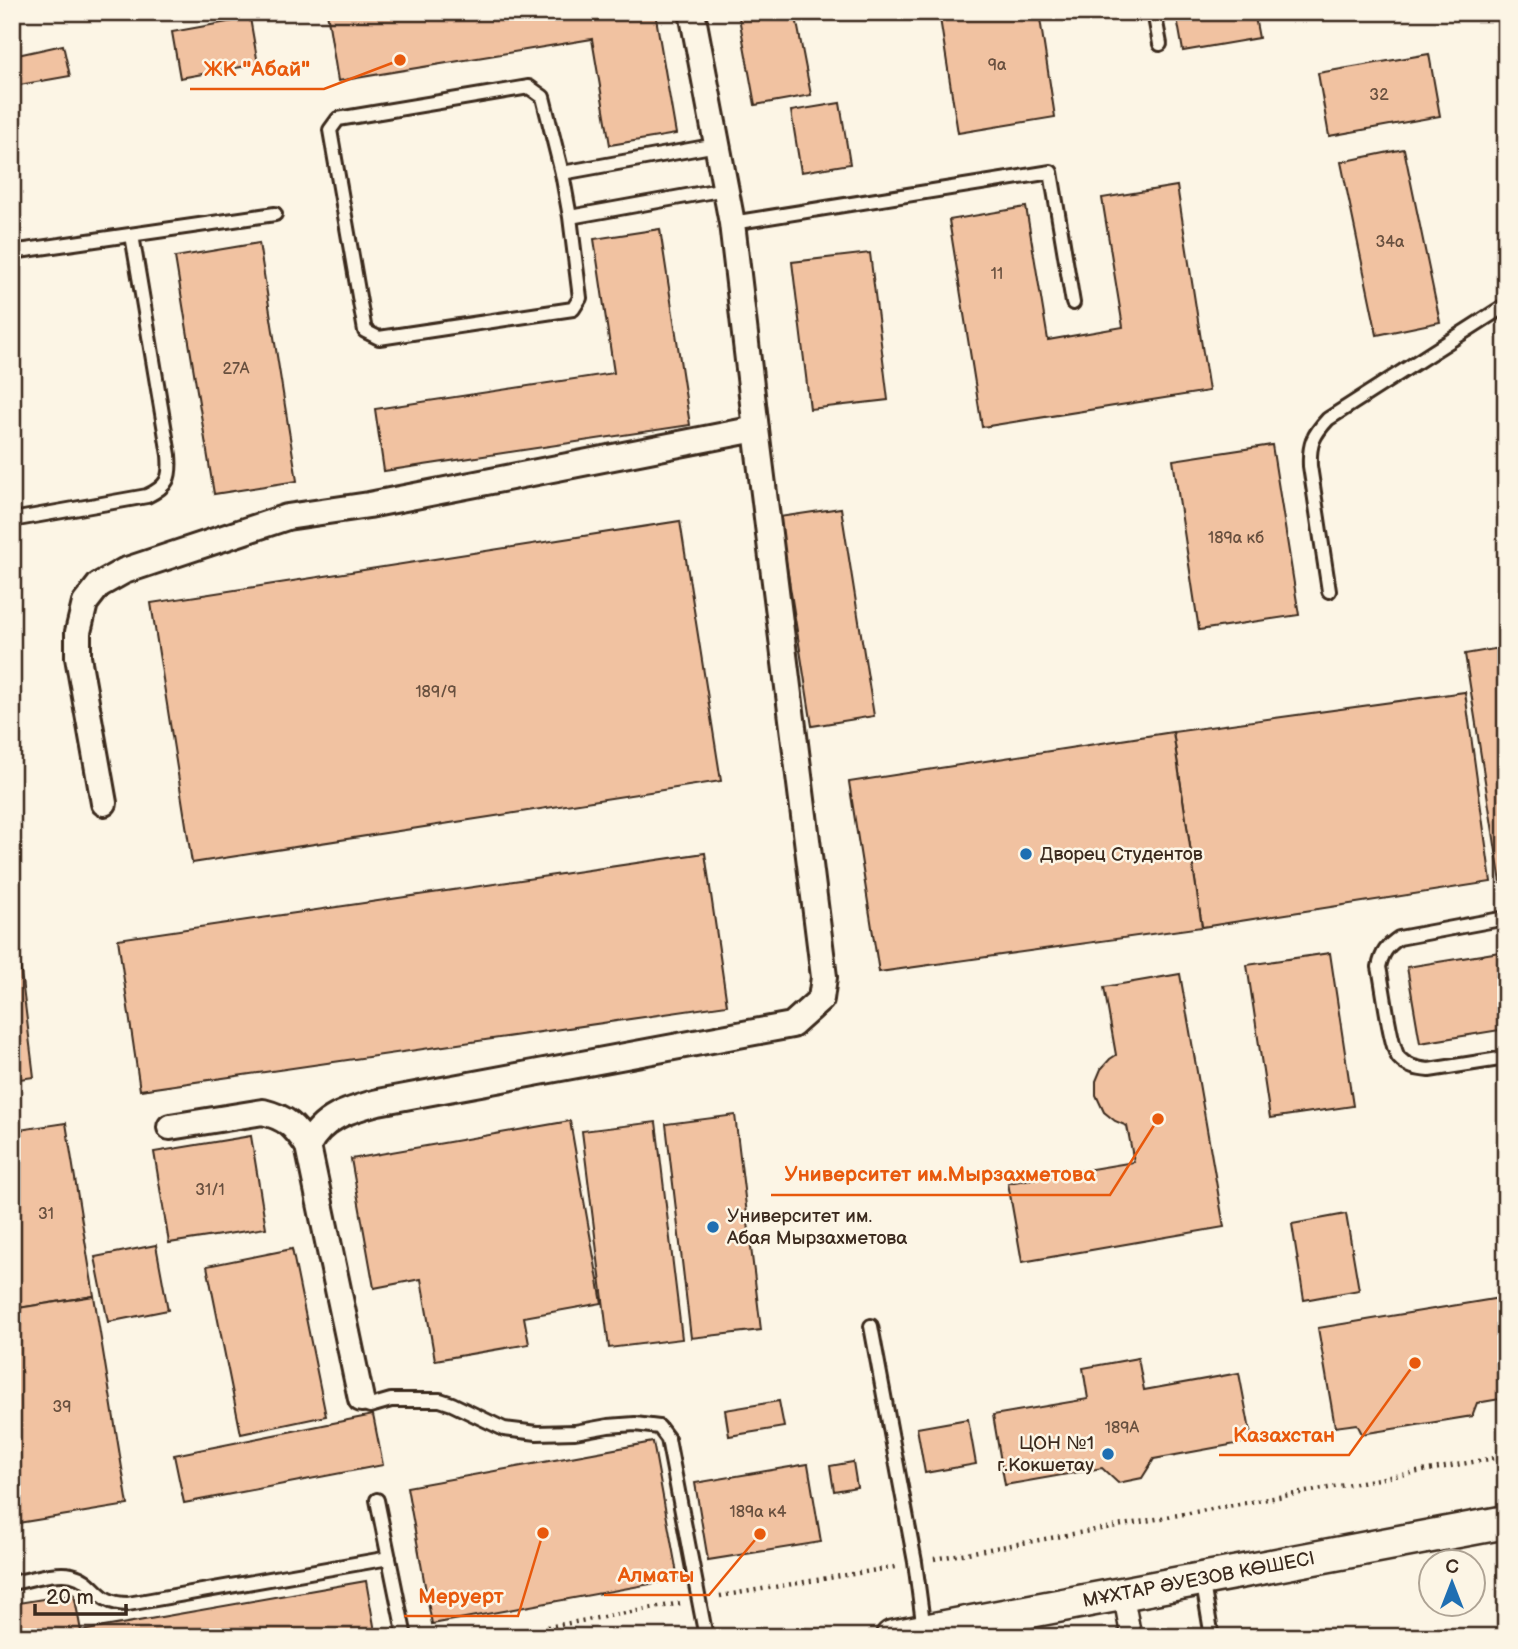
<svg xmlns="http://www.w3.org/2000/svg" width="1518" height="1649" viewBox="0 0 1518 1649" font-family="'Balsamiq Sans',sans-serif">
	<rect width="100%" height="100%" fill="#fcf5e5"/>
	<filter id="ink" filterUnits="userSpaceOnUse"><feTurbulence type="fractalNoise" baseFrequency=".0143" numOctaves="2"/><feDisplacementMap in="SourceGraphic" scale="14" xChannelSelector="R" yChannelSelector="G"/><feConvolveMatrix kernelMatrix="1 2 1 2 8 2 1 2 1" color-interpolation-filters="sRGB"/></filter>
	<g filter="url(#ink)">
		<g fill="#f1c2a1" stroke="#3b2a1e" stroke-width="2">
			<polygon points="327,12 655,12 676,134 610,145 592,39 338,81"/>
			<polygon points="738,12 795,12 811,95 755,105"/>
			<polygon points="939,12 1039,12 1055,117 958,133"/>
			<polygon points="1176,12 1254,12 1259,38 1183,51"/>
			<polygon points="250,18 258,64 180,78 172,32"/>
			<polygon points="63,45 70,76 19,85 13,56"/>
			<polygon points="1429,54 1440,116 1329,136 1318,73"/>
			<polygon points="840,103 850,164 801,172 791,111"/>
			<polygon points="1404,149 1440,322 1377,335 1341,162"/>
			<polygon points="1177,186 1209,391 982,427 949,220 1026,207 1048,340 1123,327 1102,198"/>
			<polygon points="660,229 690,425 384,471 375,409 614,373 594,239"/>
			<polygon points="259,243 297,481 214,494 175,257"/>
			<polygon points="870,253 888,400 810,409 792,262"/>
			<polygon points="1272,445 1299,615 1199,630 1173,460"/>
			<polygon points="841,508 874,716 812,726 779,517"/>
			<polygon points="680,521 721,781 192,863 151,603"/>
			<polygon points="1506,647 1506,883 1501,883 1465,654"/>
			<polygon points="12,672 20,722 12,723"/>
			<polygon points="1465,692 1491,882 1202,927 1173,732"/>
			<polygon points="1173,732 1202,927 879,972 849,782"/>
			<polygon points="705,853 727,1005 140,1090 118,939"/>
			<polygon points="12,899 34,1077 12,1080"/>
			<polygon points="1506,951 1506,1029 1420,1043 1407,967"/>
			<polygon points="1330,953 1353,1106 1270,1118 1247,965"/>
			<polygon points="1180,974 1224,1227 1022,1262 1008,1183 1134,1162 1127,1126 1115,1121 1104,1112 1096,1095 1096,1081 1101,1069 1110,1059 1116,1055 1104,987"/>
			<polygon points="735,1115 761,1330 691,1338 666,1124"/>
			<polygon points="570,1121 602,1303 524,1317 529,1344 435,1360 421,1279 374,1288 351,1159"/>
			<polygon points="656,1122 682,1339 609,1348 582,1131"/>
			<polygon points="66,1123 94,1296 12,1309 12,1131"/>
			<polygon points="251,1136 266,1228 169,1243 154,1152"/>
			<polygon points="1346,1214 1359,1290 1304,1300 1292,1224"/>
			<polygon points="156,1245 168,1310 108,1322 95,1257"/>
			<polygon points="292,1249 326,1416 241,1434 207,1266"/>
			<polygon points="94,1296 128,1505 12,1524 12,1309"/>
			<polygon points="1506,1297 1506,1398 1477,1403 1472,1416 1362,1434 1357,1424 1335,1427 1318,1328"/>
			<polygon points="1138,1358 1144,1390 1239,1373 1252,1441 1154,1459 1142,1478 1118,1483 1102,1468 1005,1485 993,1415 1088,1399 1083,1368"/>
			<polygon points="779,1401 784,1427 729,1436 725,1410"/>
			<polygon points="373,1415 383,1465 184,1503 174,1455"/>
			<polygon points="968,1419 976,1464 925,1473 917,1428"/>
			<polygon points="653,1442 678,1579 432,1624 407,1487"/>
			<polygon points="853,1462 857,1487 834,1491 830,1466"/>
			<polygon points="808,1464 821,1542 708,1560 695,1483"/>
			<polygon points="366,1581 376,1637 12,1637 12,1604 74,1594 81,1631"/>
		</g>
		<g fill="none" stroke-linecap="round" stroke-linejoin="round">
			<defs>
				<g id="service">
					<polyline points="1154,12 1160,44"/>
					<polyline points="562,173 717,145"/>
					<polyline points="570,217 580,298 573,309 379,338 365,331 330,130 338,119 529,87 543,97 562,173 570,217 725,189"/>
					<polyline points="732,223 1051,172 1073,303"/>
					<polyline points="12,252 275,214"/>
					<path d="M12,520L147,496C168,486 171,478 169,455L132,235"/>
					<path d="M1329,591L1310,466C1309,444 1313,435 1328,419L1506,305"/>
					<path d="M1506,918L1399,938C1387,946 1382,953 1379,967C1383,985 1390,1047 1399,1058C1407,1067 1418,1069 1429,1070L1506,1058"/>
					<polyline points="871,1326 915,1562 924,1630"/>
					<polyline points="361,1399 364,1404 370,1406 391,1400 440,1400 452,1404 504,1429 537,1433 575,1432 608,1426 635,1424 659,1427 668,1439 706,1637"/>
					<polyline points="377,1500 405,1637"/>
					<polyline points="1202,1578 1212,1637"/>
					<path d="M12,1583C29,1580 55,1571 72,1575C97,1581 95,1604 128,1604L389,1558"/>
				</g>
				<polyline id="pedestrian" points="1123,1593 1131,1637"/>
				<g id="minor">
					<polyline points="104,803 78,657 78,632 85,603 99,585 124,571 287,517 369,505 756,429"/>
					<path d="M170,1127L263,1112C287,1118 294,1126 308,1146"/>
					<path d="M361,1399L308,1146C322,1117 349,1110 378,1102L792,1025L821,999L824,977L756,429L732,223L692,12"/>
				</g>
				<g id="tertiary">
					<path id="s1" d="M892,1637L1506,1522"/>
				</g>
			</defs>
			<use href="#service" stroke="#3b2a1e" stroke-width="18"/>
			<use href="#pedestrian" stroke="#3b2a1e" stroke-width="24"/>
			<use href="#minor" stroke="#3b2a1e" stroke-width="30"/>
			<use href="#tertiary" stroke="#3b2a1e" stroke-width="37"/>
			<g stroke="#3b2a1e" stroke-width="4.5" stroke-dasharray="2 5" stroke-linecap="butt">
				<polyline points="934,1559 1506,1456"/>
				<polyline points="720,1596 895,1567"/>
				<polyline points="1184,1630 1185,1637"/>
				<polyline points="492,1637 681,1603"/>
			</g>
			<use href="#service" stroke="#fcf5e5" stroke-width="12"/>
			<use href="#pedestrian" stroke="#fcf5e5" stroke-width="19"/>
			<use href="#minor" stroke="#fcf5e5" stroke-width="24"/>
			<use href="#tertiary" stroke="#fcf5e5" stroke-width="32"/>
		</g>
	</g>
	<g fill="#1f6fb2" stroke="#fcf5e5" stroke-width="2.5">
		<circle cx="1026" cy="854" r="7"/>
		<circle cx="713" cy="1227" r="7"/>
		<circle cx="1108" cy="1454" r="7"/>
	</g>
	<g text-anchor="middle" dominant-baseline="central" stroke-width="5" stroke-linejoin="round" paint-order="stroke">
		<g font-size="16" fill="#68503f">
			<text x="997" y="65">9а</text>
			<text x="1379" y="95">32</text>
			<text x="1390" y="242">34а</text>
			<text x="997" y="274">11</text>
			<text x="236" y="369">27А</text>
			<text x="1236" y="538">189а кб</text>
			<text x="436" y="692">189/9</text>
			<text x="210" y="1190">31/1</text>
			<text x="46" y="1214">31</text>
			<text x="62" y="1407">39</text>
			<text x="1122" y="1428">189А</text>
			<text x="758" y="1512">189а к4</text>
		</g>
		<g font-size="19" fill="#3b2a1e" stroke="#fcf5e5" text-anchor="start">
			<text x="1040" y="854">Дворец Студентов</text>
			<text x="727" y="1216">Университет им.<tspan x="727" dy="22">Абая Мырзахметова</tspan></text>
			<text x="1094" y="1443" text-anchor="end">ЦОН №1<tspan x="1094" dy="22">г.Кокшетау</tspan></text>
		</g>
		<g font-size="19" fill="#3b2a1e" stroke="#fcf5e5">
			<text stroke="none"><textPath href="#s1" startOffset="312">МҰХТАР ӘУЕЗОВ КӨШЕСІ</textPath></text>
		</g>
	</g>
	<path fill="none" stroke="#e8590c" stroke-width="2.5" d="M400 60L324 89H190M1158 1119L1110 1195H771M1415 1363L1349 1455H1219M760 1534L709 1595H604M543 1533L518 1616H404"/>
	<g fill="#e8590c" stroke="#fcf5e5" stroke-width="2.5">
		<circle cx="400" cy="60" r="7"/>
		<circle cx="1158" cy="1119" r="7"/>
		<circle cx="1415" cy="1363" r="7"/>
		<circle cx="760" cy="1534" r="7"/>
		<circle cx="543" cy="1533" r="7"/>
	</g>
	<g font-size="21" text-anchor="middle" font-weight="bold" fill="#e8590c" stroke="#fcf5e5" stroke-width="5" stroke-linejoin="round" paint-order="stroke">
		<text x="257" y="76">ЖК "Абай"</text>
		<text x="940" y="1181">Университет им.Мырзахметова</text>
		<text x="1284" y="1442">Казахстан</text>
		<text x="656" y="1582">Алматы</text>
		<text x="461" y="1603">Меруерт</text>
	</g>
	<rect width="1518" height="1649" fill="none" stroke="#fcf5e5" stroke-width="42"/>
	<rect x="21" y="21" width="1476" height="1607" fill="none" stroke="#3b2a1e" stroke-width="2.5" filter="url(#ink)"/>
	<g transform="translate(1452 1583)"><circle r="33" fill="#fcf5e5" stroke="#afa495" stroke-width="2"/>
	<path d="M0-5L12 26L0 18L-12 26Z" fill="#1f6fb2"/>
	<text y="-10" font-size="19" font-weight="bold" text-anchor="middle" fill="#3b2a1e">С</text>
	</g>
	<path d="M35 1604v10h91v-10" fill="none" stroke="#3b2a1e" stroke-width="3.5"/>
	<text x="46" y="1604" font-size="21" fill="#3b2a1e" stroke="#fcf5e5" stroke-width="5" paint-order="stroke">20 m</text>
</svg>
